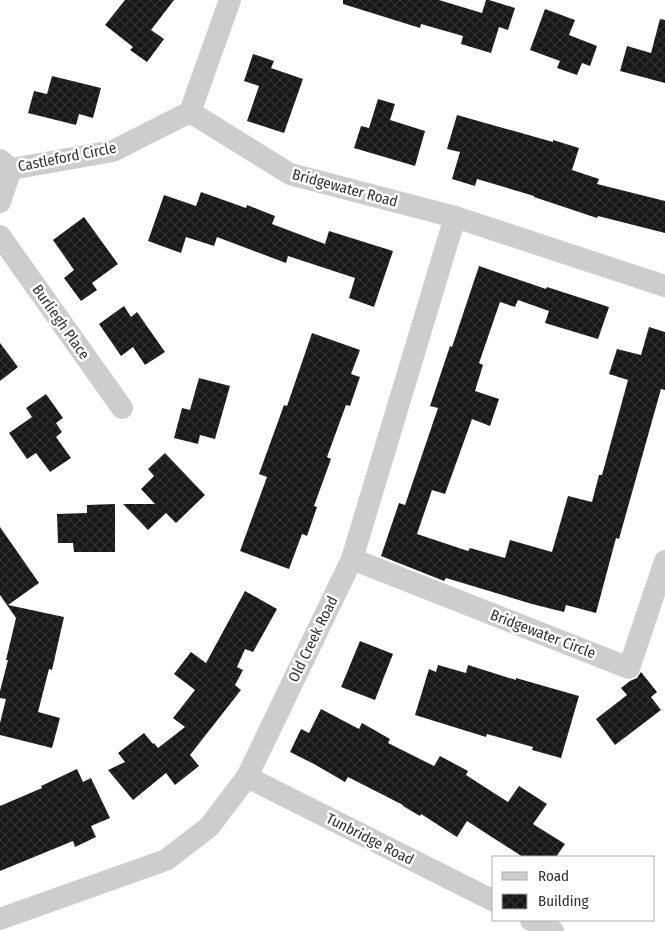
<svg xmlns="http://www.w3.org/2000/svg" width="665" height="931" viewBox="0 0 665 931" font-family="'Fira Sans Condensed',sans-serif">
	<defs>
		<pattern id="building-cross-hatch" width="8" height="8" patternUnits="userSpaceOnUse" patternTransform="scale(1.25)"><rect width="8" height="8" fill="#171717"/><path d="M0 0l8 8M0 8l8-8" fill="none" stroke="#303030"/></pattern>
	</defs>
	<rect width="100%" height="100%" fill="#fff"/>
	<g fill="url(#building-cross-hatch)">
		<polygon points="125,0 174,0 151,30 164,39 147,62 130,50 133,47 105,25"/>
		<polygon points="343,0 439,0 482,13 486,0 489,0 515,8 508,30 499,27 491,53 461,44 463,36 421,24 420,28 343,4"/>
		<polygon points="545,9 575,20 569,35 597,46 590,66 582,63 577,75 557,68 560,61 530,50"/>
		<polygon points="660,19 665,20 665,83 620,71 627,46 651,53"/>
		<polygon points="253,54 274,61 271,68 303,79 284,133 247,121 259,86 244,81"/>
		<polygon points="52,76 101,88 93,118 79,114 76,125 28,113 34,91 47,94"/>
		<polygon points="378,99 395,104 390,120 425,131 415,166 354,148 361,126 369,128"/>
		<polygon points="457,115 553,142 553,140 579,148 572,170 599,179 597,184 665,201 665,233 598,216 597,218 534,197 534,196 477,179 475,186 452,179 460,152 447,149"/>
		<polygon points="201,192 246,208 247,205 275,216 272,224 325,244 329,231 393,251 374,307 349,298 355,278 288,256 286,263 217,237 214,246 186,237 181,253 148,241 164,195 196,206"/>
		<polygon points="84,217 118,264 92,283 97,290 81,301 64,278 74,270 53,240"/>
		<polygon points="479,266 546,289 547,287 609,307 598,339 545,323 549,311 518,300 515,307 500,302 479,363 483,365 475,391 499,399 490,426 472,419 445,494 432,490 417,534 468,551 470,548 505,558 510,540 552,552 568,496 592,502 599,475 602,475 628,380 609,374 617,349 641,355 649,327 665,332 665,390 661,389 619,539 616,538 596,613 566,605 564,612 532,604 446,578 444,581 381,556 399,503 405,505 438,408 430,406 450,346 452,347"/>
		<polygon points="124,306 131,317 137,312 165,352 145,365 133,347 121,356 99,324"/>
		<polygon points="312,333 360,350 351,374 360,377 350,406 346,405 327,457 331,459 314,506 317,507 307,536 302,534 289,569 240,551 267,477 259,474 284,405 287,406"/>
		<polygon points="0,343 18,367 0,381"/>
		<polygon points="199,378 230,386 215,439 200,435 198,444 174,438 182,408 190,410"/>
		<polygon points="46,394 63,418 56,423 62,432 56,437 71,458 50,472 36,453 27,459 9,433 32,417 26,408"/>
		<polygon points="165,453 205,495 176,523 166,513 148,530 123,504 155,504 141,489 154,476 148,469"/>
		<polygon points="115,504 115,552 74,552 73,543 58,543 57,514 87,513 87,505"/>
		<polygon points="0,527 39,583 8,605 64,617 52,670 49,669 38,712 60,718 52,748 0,735 0,723 6,699 0,698 0,691 8,660 6,660 16,618 0,595"/>
		<polygon points="245,591 277,609 253,652 245,649 237,667 243,670 235,685 241,690 190,755 199,766 175,785 166,773 133,800 108,770 125,762 118,753 144,733 153,744 154,743 158,748 185,727 173,718 195,690 174,674 191,652 206,663"/>
		<polygon points="360,641 393,654 375,700 341,687"/>
		<polygon points="438,665 466,673 468,665 516,680 516,678 579,696 561,758 532,750 533,747 487,734 486,737 415,715 429,669 436,672"/>
		<polygon points="641,672 657,692 651,697 661,710 615,745 596,719 627,695 621,688 630,681 637,678"/>
		<polygon points="321,709 359,729 362,723 390,739 388,743 434,766 440,756 468,771 466,775 508,802 519,786 547,804 533,824 565,844 556,857 523,857 467,821 457,837 421,814 420,816 403,806 403,805 348,777 345,782 314,764 290,752 301,729 309,733"/>
		<polygon points="77,769 83,782 91,778 110,818 91,826 96,837 75,847 73,841 0,871 0,806 42,788 41,786"/>
	</g>
	<g fill="none" stroke-linecap="round" stroke-linejoin="round">
		<g stroke="#cdcdcd" stroke-width="22">
			<polyline points="190,112 290,174 455,217 665,286"/>
			<polyline points="0,160 11,169 113,151 190,112 230,0"/>
			<polyline points="0,202 11,169"/>
			<polyline points="0,236 122,408"/>
			<polyline points="352,559 629,668 665,561"/>
			<polyline points="247,777 494,901"/>
			<polyline points="0,919 166,860 209,827 247,777 352,559 455,217"/>
			<polyline points="531,920 553,931"/>
		</g>
	</g>
	<g text-anchor="middle" dominant-baseline="central" stroke-width="5" stroke-linejoin="round" paint-order="stroke">
		<g font-size="15" fill="#303030" stroke="#fff">
			<text transform="translate(67 157) rotate(-11)">Castleford Circle</text>
			<text transform="translate(345 188) rotate(15)">Bridgewater Road</text>
			<text transform="translate(61 322) rotate(55)">Burliegh Place</text>
			<text transform="translate(543 634) rotate(21)">Bridgewater Circle</text>
			<text transform="translate(313 639) rotate(-64)">Old Creek Road</text>
			<text transform="translate(370 839) rotate(27)">Tunbridge Road</text>
		</g>
	</g>
	<rect x="492" y="856" width="162" height="65" fill="#ffffff" stroke="#acacac"/>
	<rect x="502" y="872" width="25" height="8" fill="#cdcdcd" stroke="#acacac"/>
	<text x="538" y="881" font-size="15" fill="#303030">Road</text>
	<rect x="502" y="894" width="25" height="15" fill="url(#building-cross-hatch)" stroke="#acacac"/>
	<text x="538" y="906" font-size="15" fill="#303030">Building</text>
</svg>
